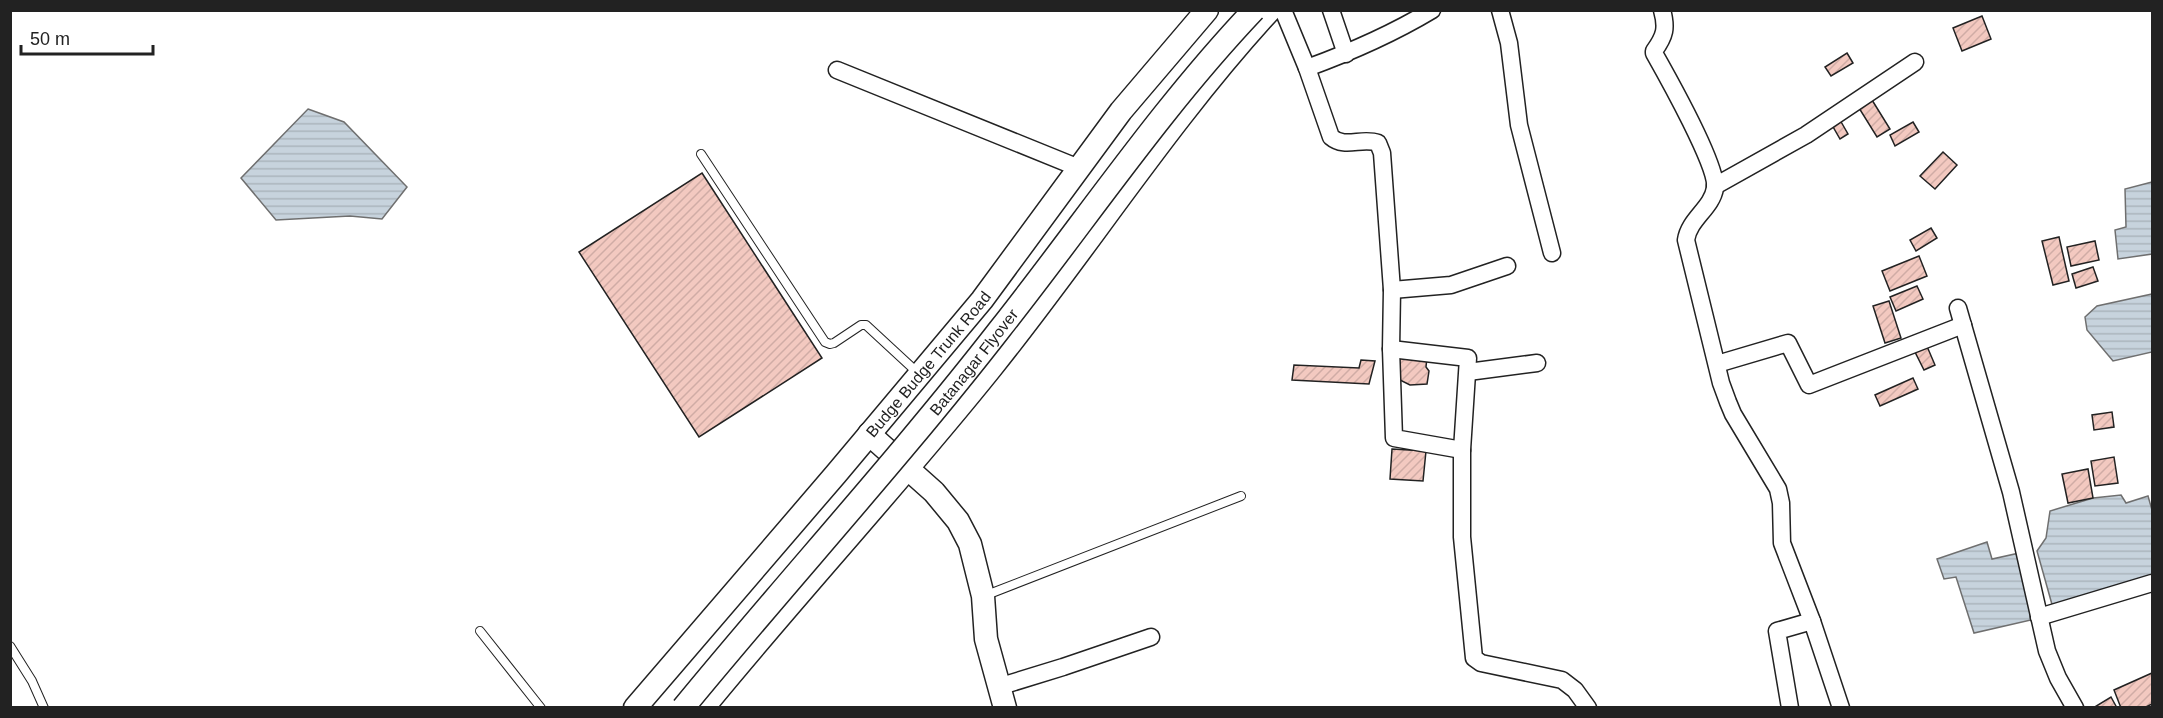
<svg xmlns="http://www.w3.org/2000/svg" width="2163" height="718" viewBox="0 0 2163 718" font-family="Arial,sans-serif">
	<defs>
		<pattern id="water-rules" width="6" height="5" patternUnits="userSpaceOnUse" patternTransform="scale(1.5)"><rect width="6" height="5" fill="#c7d3dd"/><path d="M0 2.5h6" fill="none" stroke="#abb5bd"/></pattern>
		<pattern id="building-hatch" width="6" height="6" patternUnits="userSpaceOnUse" patternTransform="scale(1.5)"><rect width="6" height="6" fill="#f3c9c0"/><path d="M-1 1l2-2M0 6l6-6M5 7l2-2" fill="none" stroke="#d0aca5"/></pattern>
	</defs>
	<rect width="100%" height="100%" fill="#fff"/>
	<g fill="url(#water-rules)" stroke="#6f6f6f" stroke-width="1.5">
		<polygon points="308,109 344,122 407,187 382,219 350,216 276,220 241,178"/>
		<polygon points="2152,182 2152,254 2118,259 2115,230 2126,227 2125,189"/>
		<polygon points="2152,294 2152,352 2113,361 2087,330 2085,317 2097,306"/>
		<polygon points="2121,495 2126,503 2148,496 2152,510 2152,585 2053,608 2037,551 2046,538 2050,511 2093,498"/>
		<polygon points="1987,542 1992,559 2024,552 2039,618 1974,633 1956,577 1944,579 1937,559"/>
	</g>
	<g fill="url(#building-hatch)" stroke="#222" stroke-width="1.5">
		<polygon points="1982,16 1991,39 1962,51 1953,28"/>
		<polygon points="1847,53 1853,63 1831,76 1825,67"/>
		<polygon points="1872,100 1890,129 1877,137 1859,108"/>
		<polygon points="1840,120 1848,134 1840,139 1832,125"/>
		<polygon points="1913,122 1919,132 1895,146 1890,135"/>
		<polygon points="1943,152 1957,165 1935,189 1920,176"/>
		<polygon points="702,173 822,358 699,437 579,252"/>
		<polygon points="1931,228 1937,238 1916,251 1910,240"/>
		<polygon points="2059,237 2069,281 2053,285 2042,241"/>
		<polygon points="2095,241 2099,260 2071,266 2067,247"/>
		<polygon points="1919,256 1927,276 1890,291 1882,271"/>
		<polygon points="2093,267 2098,281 2076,288 2072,274"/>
		<polygon points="1917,286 1923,299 1896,311 1890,297"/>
		<polygon points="1889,301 1901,338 1885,343 1873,306"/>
		<polygon points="1926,344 1935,365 1924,370 1914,350"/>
		<polygon points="1395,355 1427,357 1426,367 1429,371 1427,384 1410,385 1396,378"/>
		<polygon points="1361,360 1375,361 1369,384 1292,380 1294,365 1359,368"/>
		<polygon points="1913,378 1918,389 1880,406 1875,395"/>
		<polygon points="2112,412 2114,427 2094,430 2092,415"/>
		<polygon points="1392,449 1426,451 1423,481 1390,479"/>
		<polygon points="2114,457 2118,483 2095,486 2091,461"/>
		<polygon points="2088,469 2093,498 2068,503 2062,474"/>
		<polygon points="2152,673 2152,704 2144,708 2121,708 2114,690"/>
		<polygon points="2111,697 2117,708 2093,708"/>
	</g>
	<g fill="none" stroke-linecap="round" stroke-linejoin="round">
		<defs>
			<g id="lane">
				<polyline points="701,154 825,342 830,344 834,343 861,325 866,325 919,374"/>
				<polyline points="984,596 1241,496"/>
				<polyline points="480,631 541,708"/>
				<polyline points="10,646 32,681 44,708"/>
			</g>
			<g id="street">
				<path d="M1283,10L1307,68L1331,137C1345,149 1362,137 1378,143L1382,153L1392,290L1391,349L1394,438L1462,450"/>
				<polyline points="1331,10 1346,54"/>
				<polyline points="1500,10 1509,43 1519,125 1552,253"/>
				<path d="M1662,10C1667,28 1665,36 1654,51V53C1667,76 1718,167 1715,188C1712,208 1689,219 1686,240L1721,383L1728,402L1733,414L1778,489L1781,503L1782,543L1812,621L1841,708"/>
				<path d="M1307,68C1351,52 1392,34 1432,10"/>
				<polyline points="837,70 1079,168"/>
				<polyline points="1715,186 1806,135 1915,62"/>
				<polyline points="1392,290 1451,285 1507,266"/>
				<polyline points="1958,308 2011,492 2047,651 2058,678 2075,708"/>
				<polyline points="1391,349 1468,358 1462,450 1462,537 1474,658 1481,663 1562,680 1575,690 1588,708"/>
				<polyline points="1717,364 1788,343 1809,385 1963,325"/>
				<polyline points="1468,372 1537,363"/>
				<polyline points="2039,617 2152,583"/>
				<polyline points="998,687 1063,667 1151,637"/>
				<polyline points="1790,708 1777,631 1812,621"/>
			</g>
			<g id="secondary">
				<polyline points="869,434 934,492 958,521 970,544 983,596 986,639 1005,708"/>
				<path id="s1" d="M635,708L836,474L982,300L1121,111L1207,10"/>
				<path d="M703,708C797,593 898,484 991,368C1086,250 1167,122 1270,10"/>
			</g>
		</defs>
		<use href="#lane" stroke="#222" stroke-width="10"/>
		<use href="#street" stroke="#222" stroke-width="19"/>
		<use href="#secondary" stroke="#222" stroke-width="25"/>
		<use href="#lane" stroke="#fff" stroke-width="8"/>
		<use href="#street" stroke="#fff" stroke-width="16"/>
		<use href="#secondary" stroke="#fff" stroke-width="22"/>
		<defs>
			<g id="secondary-bridge">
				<path id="s2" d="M683,708C788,580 899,459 1000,329C1084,223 1160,109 1254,10"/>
			</g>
		</defs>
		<use href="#secondary-bridge" stroke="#222" stroke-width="25" stroke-linecap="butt"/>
		<use href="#secondary-bridge" stroke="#fff" stroke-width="22"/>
	</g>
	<g text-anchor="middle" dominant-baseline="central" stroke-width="4.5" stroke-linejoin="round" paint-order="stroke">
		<g font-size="16" fill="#222" stroke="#fff">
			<text stroke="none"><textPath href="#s2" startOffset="452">Batanagar Flyover</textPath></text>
			<text stroke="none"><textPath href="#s1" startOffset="452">Budge Budge Trunk Road</textPath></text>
		</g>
	</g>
	<rect width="2163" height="718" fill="none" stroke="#222222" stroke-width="24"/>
	<path d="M21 45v9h132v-9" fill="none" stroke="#222222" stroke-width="3"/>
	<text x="30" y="45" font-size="18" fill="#222222" stroke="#ffffff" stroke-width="4.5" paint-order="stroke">50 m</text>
</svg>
